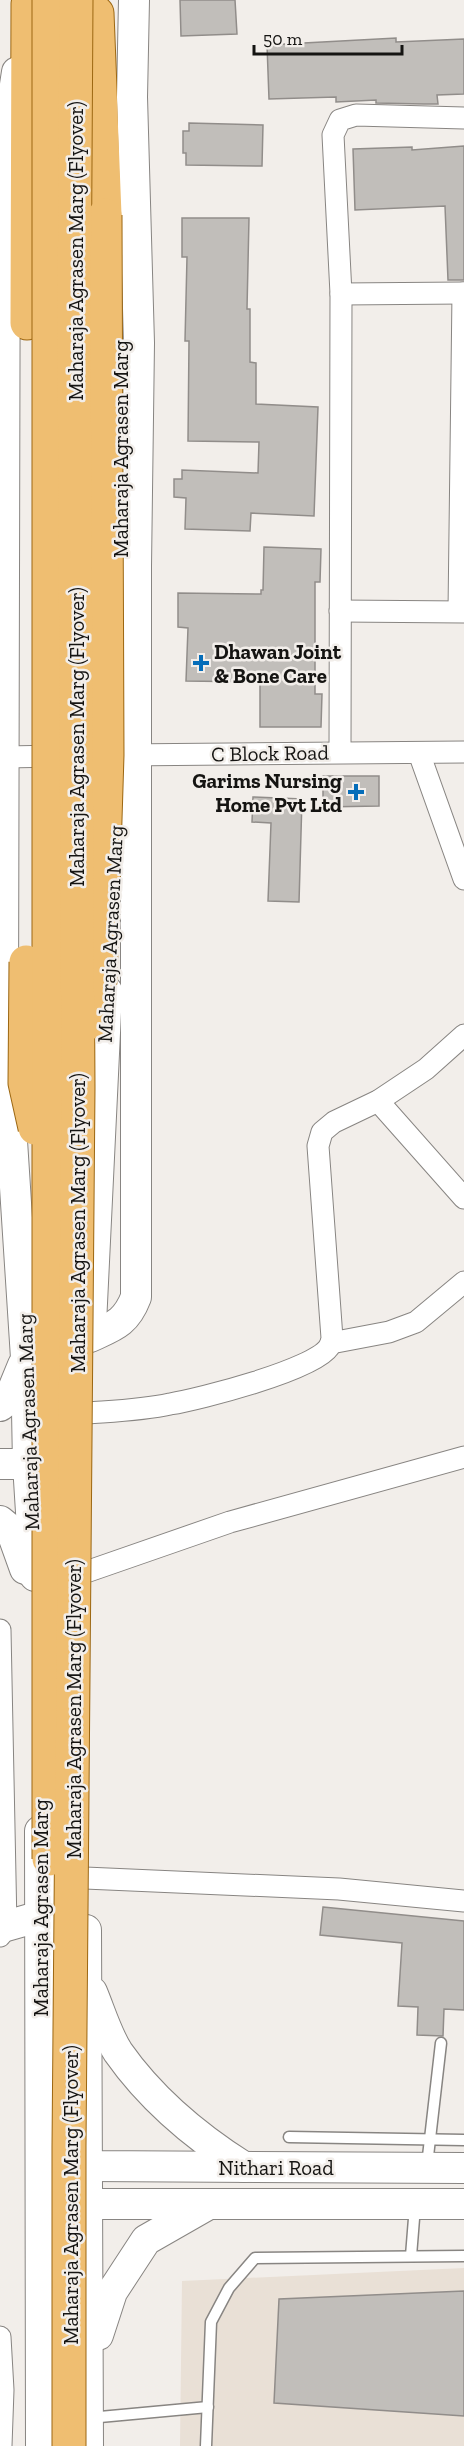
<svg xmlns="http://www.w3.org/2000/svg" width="464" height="2446" viewBox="0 0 464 2446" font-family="'Zilla Slab',serif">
	<rect width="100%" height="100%" fill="#f2eeea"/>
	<polygon fill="#e9e0d6" points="464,2268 464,2446 180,2446 182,2281"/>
	<g fill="#c1beba" stroke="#918d8a" stroke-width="1.5">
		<polygon points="180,0 235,0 237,34 181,36"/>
		<polygon points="396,38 396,42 464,39 464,94 437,95 438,104 424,104 376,103 376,100 336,102 336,97 269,99 267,45"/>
		<polygon points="189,123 263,125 262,166 186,165 186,153 183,153 183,131 189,131"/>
		<polygon points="464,146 464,280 448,280 445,206 355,210 353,149 412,147 412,150"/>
		<polygon points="182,218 249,218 247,309 250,309 250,362 256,363 256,404 318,407 314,516 251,513 250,531 185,529 186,498 174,497 174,479 182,479 182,470 258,473 259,442 188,441 189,341 185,341 187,257 182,257"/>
		<polygon points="264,547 321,549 320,582 315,582 315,694 322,694 321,727 260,727 260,682 186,681 188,628 178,627 178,593 261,594 261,590 263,590"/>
		<polygon points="323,776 379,776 379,806 323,807"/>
		<polygon points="253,797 302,799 299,902 268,901 271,823 252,822"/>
		<polygon points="323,1907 464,1921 464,2010 444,2009 443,2036 417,2035 418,2007 398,2006 402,1943 320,1935"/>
		<polygon points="464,2291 464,2416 274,2403 279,2299"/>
	</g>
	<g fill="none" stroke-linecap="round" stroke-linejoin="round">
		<defs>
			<g id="lane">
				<polyline points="289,2137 464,2140"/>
				<polyline points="427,2165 441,2043"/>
				<polyline points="411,2256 415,2206"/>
				<polyline points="89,2418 208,2407"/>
				<polyline points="206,2446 211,2322 229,2288 255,2258 464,2256"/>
			</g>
			<g id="street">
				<polyline points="341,294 464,293"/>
				<polyline points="340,611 464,612"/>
				<polyline points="459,611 463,293"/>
				<polyline points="340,752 341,294 333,135 340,120 356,115 464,118"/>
				<polyline points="419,753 464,879"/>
				<polyline points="122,755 464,752"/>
				<polyline points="4,757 61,756"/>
				<polyline points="378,1101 464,1198"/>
				<polyline points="331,1343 389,1332 416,1322 464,1282"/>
				<path d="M88,1413C115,1411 143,1410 170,1404C200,1399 314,1370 329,1347C330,1346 332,1340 332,1338L318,1146L322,1132L334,1122L378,1101L426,1069L464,1035"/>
				<polyline points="86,1572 230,1522 464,1457"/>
				<polyline points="0,1630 6,1926 0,1936"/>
				<polyline points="85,1878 339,1889 464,1901"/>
				<polyline points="0,2337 3,2390 1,2446"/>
			</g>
			<g id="secondary">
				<polyline points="17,72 5,149 3,1001 26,1358 28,1464 35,1576"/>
				<polyline points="91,1324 107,991"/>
				<path d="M90,1337C114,1326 126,1323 136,1297V566L139,343L132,97L134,0"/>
				<polyline points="0,1406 9,1399 23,1365"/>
				<polyline points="0,1464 28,1464"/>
				<polyline points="0,1521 11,1530 25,1569"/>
				<polyline points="40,1831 41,2446"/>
				<polyline points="6,1926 41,1916"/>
				<polyline points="86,1930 88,2446"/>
				<path d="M92,1992C100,2011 107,2035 118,2052C151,2099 195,2136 244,2167"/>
				<polyline points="69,2164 89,2166 464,2168"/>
				<polyline points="69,2204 464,2204"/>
				<polyline points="98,2335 112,2292 146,2240 209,2204"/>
			</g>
			<g id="primary">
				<polyline points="97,13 105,215"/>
				<polyline points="27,323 28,4"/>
			</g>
		</defs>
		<use href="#lane" stroke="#888582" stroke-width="13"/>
		<use href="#street" stroke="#888582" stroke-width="23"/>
		<use href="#secondary" stroke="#888582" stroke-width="32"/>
		<use href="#primary" stroke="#9c6712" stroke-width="35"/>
		<use href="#lane" stroke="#fff" stroke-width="10"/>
		<use href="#street" stroke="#fff" stroke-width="21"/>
		<use href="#secondary" stroke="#fff" stroke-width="30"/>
		<use href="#primary" stroke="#efbe71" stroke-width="33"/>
		<defs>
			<g id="primary-bridge">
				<polyline points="26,962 25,1083 35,1128"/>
				<polyline points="92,1022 100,981 107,755 105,215"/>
				<polyline points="49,1859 49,0"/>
				<polyline points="69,2446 69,2146 78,1088 74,328 76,0"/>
			</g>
		</defs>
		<use href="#primary-bridge" stroke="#9c6712" stroke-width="35" stroke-linecap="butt"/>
		<use href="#primary-bridge" stroke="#efbe71" stroke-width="33"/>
	</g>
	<g fill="#056db9" stroke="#f2eeea" stroke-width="2">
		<path d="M198 654h6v6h6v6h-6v6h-6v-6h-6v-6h6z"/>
		<path d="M353 783h6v6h6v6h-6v6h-6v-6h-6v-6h6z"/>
	</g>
	<g text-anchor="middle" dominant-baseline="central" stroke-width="5" stroke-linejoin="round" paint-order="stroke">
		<g font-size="21" fill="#151412" stroke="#f2eeea">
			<text transform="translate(75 251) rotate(-90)">Maharaja Agrasen Marg (Flyover)</text>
			<text transform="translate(120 449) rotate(-90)">Maharaja Agrasen Marg</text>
			<text transform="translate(76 737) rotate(-90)">Maharaja Agrasen Marg (Flyover)</text>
			<text transform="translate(270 753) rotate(-1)">C Block Road</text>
			<text transform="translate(110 934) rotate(-87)">Maharaja Agrasen Marg</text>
			<text transform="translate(77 1223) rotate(-90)">Maharaja Agrasen Marg (Flyover)</text>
			<text transform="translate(28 1422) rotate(-92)">Maharaja Agrasen Marg</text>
			<text transform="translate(73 1709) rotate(-90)">Maharaja Agrasen Marg (Flyover)</text>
			<text transform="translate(40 1908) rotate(-90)">Maharaja Agrasen Marg</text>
			<text x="276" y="2167">Nithari Road</text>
			<text transform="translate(70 2195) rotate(-90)">Maharaja Agrasen Marg (Flyover)</text>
		</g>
		<g font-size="21" font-weight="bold" fill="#151412" stroke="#f2eeea" text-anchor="start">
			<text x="214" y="651">Dhawan Joint<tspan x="214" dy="24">&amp; Bone Care</tspan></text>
			<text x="342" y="780" text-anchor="end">Garims Nursing<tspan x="342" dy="24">Home Pvt Ltd</tspan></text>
		</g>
	</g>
	<path d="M254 45v9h148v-9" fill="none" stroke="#151412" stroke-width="3"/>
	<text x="263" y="45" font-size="18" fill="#151412" stroke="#f2eeea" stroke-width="4.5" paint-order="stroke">50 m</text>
</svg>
